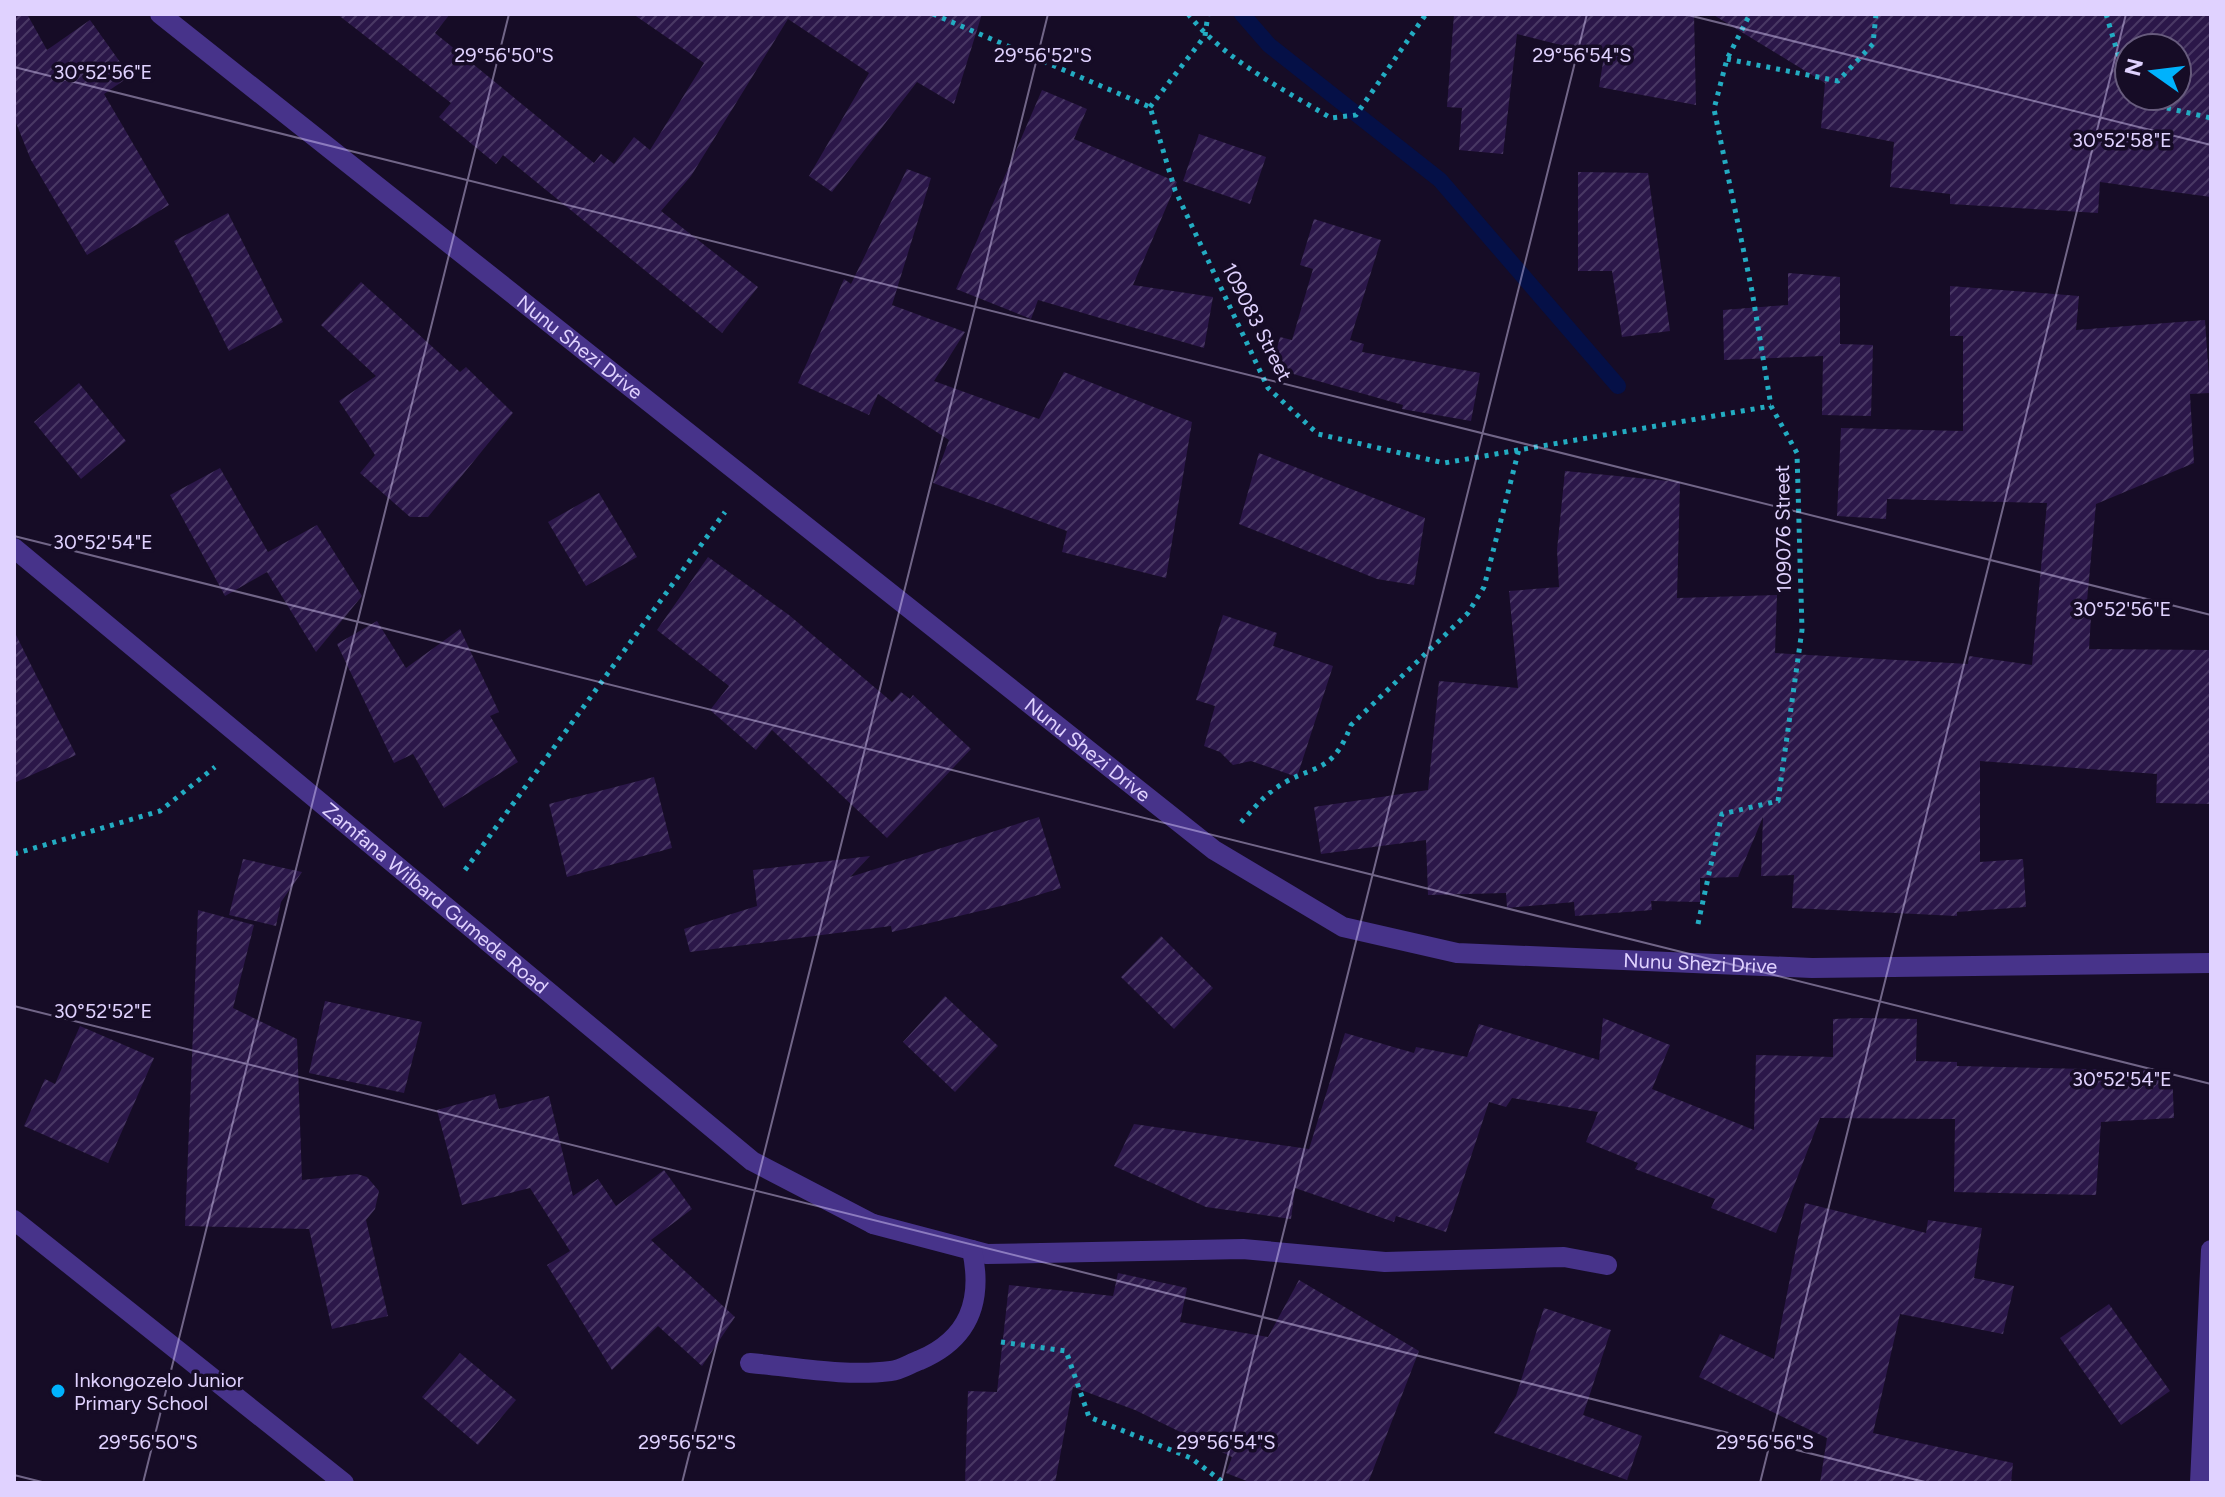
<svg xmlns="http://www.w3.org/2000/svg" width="2225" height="1497" viewBox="0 0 2225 1497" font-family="Figtree,sans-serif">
	<defs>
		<pattern id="building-hatch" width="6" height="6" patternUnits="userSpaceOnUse" patternTransform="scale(2)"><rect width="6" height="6" fill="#2b1749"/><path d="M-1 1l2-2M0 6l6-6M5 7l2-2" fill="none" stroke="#493864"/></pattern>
	</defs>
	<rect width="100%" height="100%" fill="#160c26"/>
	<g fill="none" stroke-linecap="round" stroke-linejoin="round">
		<polyline stroke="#051047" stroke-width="16" points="1242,14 1269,45 1440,180 1618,386"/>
	</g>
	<g fill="url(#building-hatch)" fill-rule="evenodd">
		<polygon points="14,14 27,14 47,50 90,20 130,76 104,94 169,205 87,255 31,160 14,118"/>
		<polygon points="337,14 450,14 435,33 594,163 601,154 614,164 634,137 650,150 704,63 633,14 982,14 954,104 917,82 832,192 809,176 869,73 788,19 691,176 661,211 758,287 722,333 503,155 496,164 439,117 451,103"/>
		<polygon points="1454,14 1694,14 1696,105 1599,87 1604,56 1517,34 1503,154 1459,150 1462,108 1447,107"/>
		<path d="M1712,14H2211V197L2100,182L2098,213L1950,204V194L1890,187L1894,142L1821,128L1825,83ZM2129,48H2177V96H2129Z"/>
		<polygon points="1042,90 1087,109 1074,139 1177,182 1133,285 1213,297 1204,348 1038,300 1031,319 956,289"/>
		<polygon points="1199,134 1266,157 1250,204 1183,181"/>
		<polygon points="907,169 931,178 892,305 965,332 934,381 1039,419 1064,372 1192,422 1166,578 1062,552 1067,531 933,483 949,440 878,394 869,415 798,383 844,279 851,284"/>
		<polygon points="1578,172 1648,173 1670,331 1622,337 1612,271 1578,271"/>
		<polygon points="228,213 283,322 229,351 174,241"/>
		<polygon points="1314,219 1381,240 1350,340 1364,344 1362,352 1480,373 1471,421 1402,409 1403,405 1272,368 1280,337 1292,340 1313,269 1300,265"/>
		<polygon points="1788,273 1840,277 1840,344 1873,345 1871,416 1822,415 1823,356 1724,360 1723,310 1788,305"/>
		<polygon points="361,282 460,372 466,367 513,413 428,517 410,517 360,473 375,455 339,401 376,376 321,325"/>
		<polygon points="1950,286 2079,296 2076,330 2205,320 2210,393 2190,394 2194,463 2096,504 2087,601 2092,601 2089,649 2211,650 2211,804 2156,803 2157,774 1980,761 1980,862 2023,859 2026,907 1957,912 1957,916 1792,908 1794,875 1761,876 1763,817 1738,877 1700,878 1700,902 1651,901 1652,910 1575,916 1574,902 1507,908 1506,893 1428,895 1426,840 1321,854 1314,807 1428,790 1439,681 1518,688 1509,591 1559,587 1557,550 1565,471 1680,482 1677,598 1777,595 1775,653 1968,664 1969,656 2032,665 2047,503 1887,499 1886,519 1837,516 1841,428 1963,431 1963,336 1950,336"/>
		<polygon points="79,383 126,441 81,479 34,422"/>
		<polygon points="1259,453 1425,518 1414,585 1377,579 1239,524"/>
		<polygon points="220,468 268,552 317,525 362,596 316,652 267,572 225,596 170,495"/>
		<polygon points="599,493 637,557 586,586 548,522"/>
		<polygon points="708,557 789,615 892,702 901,692 910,699 913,695 971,749 887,838 772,730 756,750 710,710 729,686 657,630"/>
		<polygon points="1223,615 1277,633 1273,646 1333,666 1297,777 1251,761 1233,765 1220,752 1204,746 1215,706 1196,700"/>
		<polygon points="377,621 406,668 460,629 499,712 490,716 518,762 444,808 413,754 394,763 337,644"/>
		<polygon points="14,631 76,755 14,783"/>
		<polygon points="654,777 672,848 567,877 549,804"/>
		<polygon points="1039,817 1061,888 1005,905 892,932 891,926 690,952 684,929 757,906 753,870 870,856 850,877"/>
		<polygon points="243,859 302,872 281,902 276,926 229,915"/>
		<polygon points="198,910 254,925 233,1008 297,1039 302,1180 357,1174 367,1177 379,1191 375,1209 366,1220 388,1316 332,1329 309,1229 185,1226"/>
		<polygon points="1161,936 1213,988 1174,1029 1121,977"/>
		<polygon points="945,996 998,1046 955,1092 903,1042"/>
		<polygon points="325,1001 422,1022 404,1093 309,1073"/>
		<polygon points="1603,1018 1670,1045 1652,1089 1754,1130 1756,1055 1833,1057 1833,1019 1861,1018 1917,1019 1916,1061 1957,1062 1957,1066 2172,1071 2174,1118 2101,1122 2096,1195 1954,1192 1955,1119 1820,1118 1776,1233 1711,1208 1715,1199 1635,1169 1638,1163 1586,1142 1598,1112 1512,1098 1506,1107 1489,1102 1446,1232 1396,1216 1394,1222 1295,1188 1291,1219 1206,1207 1114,1166 1134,1124 1309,1149 1345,1033 1414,1053 1416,1047 1467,1057 1479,1024 1599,1060"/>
		<polygon points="80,1026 154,1058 108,1163 24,1126 45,1079 55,1084"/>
		<polygon points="495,1094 499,1109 549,1096 573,1196 598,1179 616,1206 664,1170 692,1209 651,1240 735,1317 702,1366 658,1326 612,1370 547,1265 570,1251 530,1188 462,1205 437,1110"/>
		<polygon points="1805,1203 1926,1233 1928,1220 1982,1228 1974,1278 2014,1286 2003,1334 1900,1314 1873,1433 2013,1463 2011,1483 1820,1483 1827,1438 1699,1377 1720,1334 1774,1359"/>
		<polygon points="1118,1273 1187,1288 1180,1322 1268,1337 1299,1280 1419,1351 1368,1483 1252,1483 1226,1473 1232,1457 1135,1410 1073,1387 1055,1483 965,1483 968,1391 997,1392 1009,1285 1113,1296"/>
		<polygon points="2109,1304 2170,1391 2121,1425 2060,1338"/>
		<polygon points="1544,1308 1611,1330 1583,1415 1642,1436 1627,1480 1494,1433 1516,1396"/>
		<polygon points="460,1353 516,1400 478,1445 422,1397"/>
	</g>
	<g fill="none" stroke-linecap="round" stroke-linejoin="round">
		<g stroke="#23acc2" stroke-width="5" stroke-dasharray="4 6" stroke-linecap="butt">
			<polyline points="933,14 1150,107 1175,190 1268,388 1318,434 1444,463 1771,406"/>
			<path d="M1188,14C1225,60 1281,88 1331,118L1356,115L1426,14"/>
			<polyline points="2106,14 2129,91"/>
			<polyline points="1727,59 1838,81 1873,44 1876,14"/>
			<polyline points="2131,96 2132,100 2211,118"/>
			<polyline points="1150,107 1205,36 1208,14"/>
			<path d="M1241,822C1251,812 1261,799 1272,791C1310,762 1331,779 1351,725L1468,613L1484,587L1519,449"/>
			<polyline points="14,854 160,811 215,767"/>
			<polyline points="465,870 725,512"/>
			<polyline points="1698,924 1722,814 1778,801 1802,630 1797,453 1771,406 1752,291 1714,109 1727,59 1750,14"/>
			<polyline points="1001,1342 1066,1351 1089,1417 1191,1458 1224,1483"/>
		</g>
		<g stroke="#47338a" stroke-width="20">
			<polyline points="873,1224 987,1254 1243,1249 1385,1262 1564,1257 1607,1265"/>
			<path d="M750,1363C795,1367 846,1377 891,1371C901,1370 911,1363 920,1360C969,1339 983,1301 972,1250"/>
		</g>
		<g stroke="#47338a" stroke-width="20">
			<path id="s1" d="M160,14L1214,850L1343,927L1457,953L1812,968L2211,963"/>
			<path id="s2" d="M14,548L752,1161L873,1224"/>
			<polyline points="14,1220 344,1483"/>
			<polyline points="2200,1483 2211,1250"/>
		</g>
	</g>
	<path fill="none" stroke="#e0d2ff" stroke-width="2" stroke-opacity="0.45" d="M1684,14L2211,145M14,67L2211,615M14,536L2211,1084M14,1006L1929,1483M14,1475L46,1483M143,1483L509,14M682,1483L1048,14M1221,1483L1587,14M1760,1483L2126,14"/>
	<circle fill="#00b2fd" stroke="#160c26" stroke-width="3" cx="58" cy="1391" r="8"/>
	<g text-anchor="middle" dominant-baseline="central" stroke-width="7" stroke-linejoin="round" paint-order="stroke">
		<g font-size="20" fill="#e0d2ff" stroke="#160c26">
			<text transform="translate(1257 322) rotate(63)">109083 Street</text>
			<text stroke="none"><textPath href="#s1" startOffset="536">Nunu Shezi Drive</textPath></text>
			<text transform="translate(1783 529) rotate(-91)">109076 Street</text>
			<text stroke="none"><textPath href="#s1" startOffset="1184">Nunu Shezi Drive</textPath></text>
			<text stroke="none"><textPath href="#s2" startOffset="548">Zamfana Wilbard Gumede Road</textPath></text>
			<text stroke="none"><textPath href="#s1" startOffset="1856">Nunu Shezi Drive</textPath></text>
		</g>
		<g font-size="20" fill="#e0d2ff" stroke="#160c26" text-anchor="start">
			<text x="74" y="1380">Inkongozelo Junior<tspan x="74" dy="23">Primary School</tspan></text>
		</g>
	</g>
	<g font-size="20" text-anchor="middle" fill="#e0d2ff" stroke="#160c26" stroke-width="7" stroke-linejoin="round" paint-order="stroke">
		<text x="504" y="62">29°56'50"S</text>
		<text x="1043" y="62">29°56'52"S</text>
		<text x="1582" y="62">29°56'54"S</text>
		<text x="103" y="79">30°52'56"E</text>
		<text x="2122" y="147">30°52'58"E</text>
		<text x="103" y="549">30°52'54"E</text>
		<text x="2122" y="616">30°52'56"E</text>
		<text x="103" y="1018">30°52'52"E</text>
		<text x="2122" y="1086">30°52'54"E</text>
		<text x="148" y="1449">29°56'50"S</text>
		<text x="687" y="1449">29°56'52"S</text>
		<text x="1226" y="1449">29°56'54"S</text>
		<text x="1765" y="1449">29°56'56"S</text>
	</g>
	<rect width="2225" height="1497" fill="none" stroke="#e0d2ff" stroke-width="32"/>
	<g transform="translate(2153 72) rotate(284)"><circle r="38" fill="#160c26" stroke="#675b7d" stroke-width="2"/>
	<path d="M0-6L14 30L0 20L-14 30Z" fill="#00b2fd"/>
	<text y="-12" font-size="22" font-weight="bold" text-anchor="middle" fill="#e0d2ff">N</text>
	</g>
</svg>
